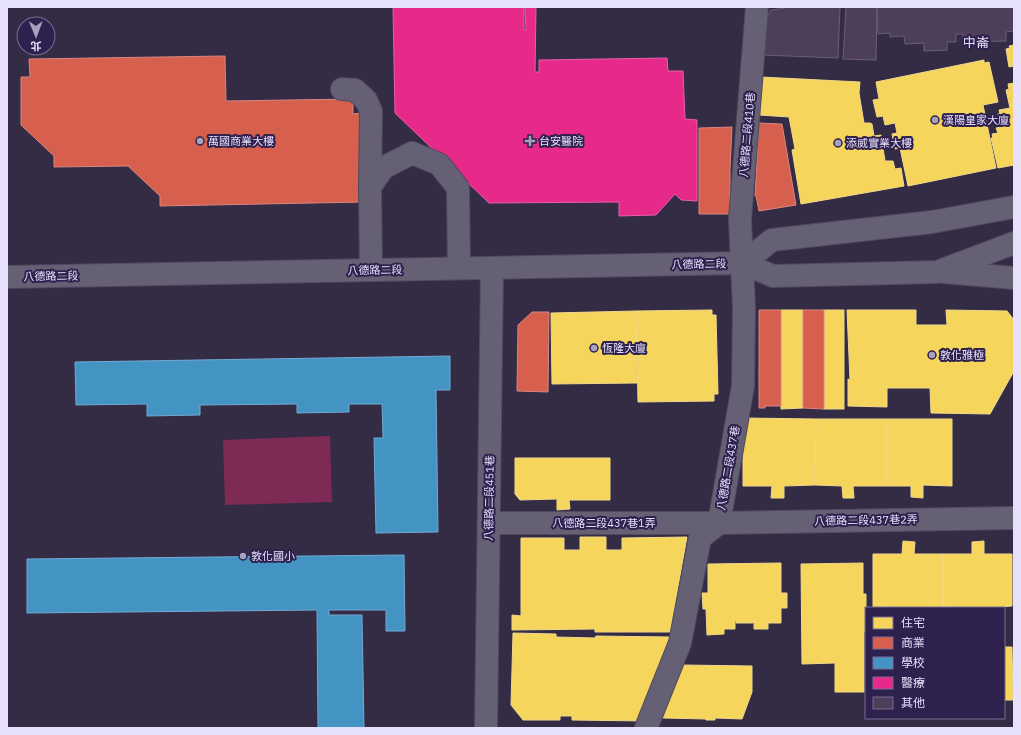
<svg xmlns="http://www.w3.org/2000/svg" width="1021" height="735" viewBox="0 0 1021 735" font-family="'IBM Plex Sans','Noto Sans TC',sans-serif">
	<rect width="100%" height="100%" fill="#332c44"/>
	<polygon fill="#7d2a54" points="330,436 332,502 225,505 223,440"/>
	<g fill="#f6d55c" stroke="#f1d88c">
		<polygon points="1014,45 1014,68 1014,66 1009,67 1006,49 1010,48 1009,46"/>
		<polygon points="984,60 984,63 989,62 998,102 983,105 996,168 908,186 900,148 895,149 892,134 897,133 895,123 885,125 883,116 877,117 873,100 879,99 876,82"/>
		<polygon points="761,77 860,82 859,93 864,123 870,123 872,124 874,136 881,135 885,161 893,161 895,169 901,168 904,186 801,204 792,150 795,149 789,117 759,115"/>
		<polygon points="1014,83 1014,165 998,168 991,138 993,138 992,134 998,133 996,128 1001,127 998,114 1000,114 999,110 1010,108 1006,90 1009,89 1008,84"/>
		<polygon points="712,310 712,315 716,315 718,394 714,394 714,401 638,402 636,311"/>
		<polygon points="781,310 803,310 803,408 781,409"/>
		<rect x="824" y="310" width="20" height="99"/>
		<polygon points="847,310 916,310 916,325 947,325 946,310 1007,311 1014,320 1014,371 990,414 931,413 930,388 887,388 887,407 848,406 848,379 850,380"/>
		<polygon points="636,311 637,383 552,384 551,313"/>
		<polygon points="743,418 816,419 815,485 784,486 784,498 771,498 772,486 743,486"/>
		<polygon points="816,419 886,419 886,486 853,486 854,498 843,498 842,486 815,485"/>
		<polygon points="886,419 952,419 952,486 923,485 923,498 911,497 911,486 886,486"/>
		<polygon points="515,458 610,458 610,500 569,500 570,509 557,510 557,499 520,500 515,494"/>
		<polygon points="580,537 606,537 606,550 622,550 622,538 687,537 670,632 595,632 595,629 512,630 512,615 521,616 521,538 564,538 564,550 580,550"/>
		<polygon points="903,541 915,542 914,554 943,554 943,607 932,607 932,608 873,607 873,554 902,554"/>
		<polygon points="984,541 984,554 1012,554 1012,606 1000,607 1000,608 943,607 943,554 972,554 972,542"/>
		<polygon points="781,563 781,593 787,593 787,608 781,608 781,623 768,623 768,629 754,629 754,620 753,623 736,623 736,620 735,620 735,629 724,629 724,634 707,635 706,609 703,609 702,593 708,593 708,564"/>
		<polygon points="863,563 863,594 866,594 866,631 864,631 864,692 835,692 835,663 802,664 801,564"/>
		<polygon points="513,633 556,634 556,637 595,638 596,636 669,637 644,721 572,720 572,716 560,716 560,720 523,720 511,705"/>
		<polygon points="1004,647 1012,647 1013,700 1004,700"/>
		<polygon points="682,665 752,666 752,692 742,719 715,718 715,720 706,720 706,719 663,718 663,705"/>
	</g>
	<g fill="#d6604d" stroke="#db8682">
		<polygon points="225,56 226,101 353,99 353,114 363,113 364,202 160,206 160,196 128,166 54,167 54,156 21,125 21,77 30,77 29,59"/>
		<polygon points="759,123 782,124 796,205 759,211 756,196 755,196"/>
		<polygon points="732,127 730,170 730,214 699,214 699,128"/>
		<polygon points="759,310 781,310 781,406 765,406 765,408 759,408"/>
		<polygon points="803,310 824,310 824,409 803,408"/>
		<polygon points="532,312 549,312 548,392 517,391 518,325"/>
	</g>
	<g fill="#4393c3" stroke="#74aad4">
		<polygon points="450,356 450,390 436,390 438,532 376,533 374,438 383,438 382,404 349,404 349,412 297,413 297,404 200,405 200,415 147,416 147,404 76,405 75,362"/>
		<polygon points="404,555 405,631 386,631 386,610 329,610 329,615 362,615 364,728 318,728 317,610 27,613 27,559"/>
	</g>
	<polygon fill="#e7298a" stroke="#e760ac" points="393,7 524,7 524,30 526,30 525,7 536,7 535,72 539,72 539,60 667,58 668,71 683,71 685,119 697,120 697,201 681,200 675,194 656,215 619,216 619,202 489,203 395,113"/>
	<g fill="#4d3e5a" stroke="#696074">
		<polygon points="791,7 840,7 838,58 762,55 764,24 771,10"/>
		<polygon points="846,7 877,7 876,60 843,59"/>
		<polygon points="877,7 1014,7 1014,31 1006,32 1006,41 963,42 963,34 956,34 956,42 947,42 947,50 924,51 924,43 905,44 904,36 890,37 890,33 878,34"/>
	</g>
	<g fill="none" stroke-linecap="round" stroke-linejoin="round">
		<defs>
			<g id="minor">
				<polyline points="342,89 355,90 366,100 371,111 370,187"/>
				<polyline points="743,263 772,240 932,222 1014,207"/>
				<polyline points="371,270 370,187 383,168 412,153 439,164 458,188 459,268"/>
				<polyline points="944,272 1014,278"/>
				<polyline points="7,277 743,263 773,276 937,272 1014,243"/>
				<polyline points="489,523 719,523 1014,518"/>
				<polyline points="486,728 492,268"/>
				<polyline points="646,728 680,643 700,538 719,523 743,386 744,308 740,219 757,7"/>
			</g>
		</defs>
		<use href="#minor" stroke="#504a5f" stroke-width="24"/>
		<use href="#minor" stroke="#656073" stroke-width="22"/>
	</g>
	<g fill="#a7a1bc" stroke="#2f214e" stroke-width="1.5">
		<circle cx="935" cy="120" r="4"/>
		<circle cx="200" cy="141" r="4"/>
		<path d="M528 135h4v4h4v4h-4v4h-4v-4h-4v-4h4z"/>
		<circle cx="838" cy="143" r="4"/>
		<circle cx="594" cy="348" r="4"/>
		<circle cx="932" cy="355" r="4"/>
		<circle cx="243" cy="556" r="4"/>
	</g>
	<g text-anchor="middle" dominant-baseline="central" stroke-width="4" stroke-linejoin="round" paint-order="stroke">
		<g font-size="11" fill="#e6e0fd" stroke="#2f214e" text-anchor="start">
			<text x="943" y="120">漢陽皇家大廈</text>
			<text x="208" y="141">萬國商業大樓</text>
			<text x="539" y="141">台安醫院</text>
			<text x="846" y="143">添威實業大樓</text>
			<text x="602" y="348">恆隆大廈</text>
			<text x="940" y="355">敦化雅極</text>
			<text x="251" y="556">敦化國小</text>
		</g>
		<g font-size="11" fill="#e6e0fd" stroke="#2f214e">
			<text transform="translate(747 135) rotate(-85)">八德路二段410巷</text>
			<text transform="translate(699 264) rotate(-1)">八德路二段</text>
			<text transform="translate(375 270) rotate(-1)">八德路二段</text>
			<text transform="translate(51 276) rotate(-1)">八德路二段</text>
			<text transform="translate(728 468) rotate(-80)">八德路二段437巷</text>
			<text transform="translate(489 498) rotate(-89)">八德路二段451巷</text>
			<text transform="translate(866 520) rotate(-1)">八德路二段437巷2弄</text>
			<text x="604" y="523">八德路二段437巷1弄</text>
		</g>
		<g font-size="13" fill="#e5e1f8" stroke="#2f214e">
			<text x="976" y="42">中崙</text>
		</g>
	</g>
	<rect width="1021" height="735" fill="none" stroke="#e6e0fd" stroke-width="16"/>
	<rect x="865" y="607" width="140" height="112" fill="#2f214e" stroke="#786d94"/>
	<rect x="873" y="617" width="20" height="12" fill="#f6d55c" stroke="#786d94"/>
	<text x="901" y="627" font-size="12" fill="#e6e0fd">住宅</text>
	<rect x="873" y="637" width="20" height="12" fill="#d6604d" stroke="#786d94"/>
	<text x="901" y="647" font-size="12" fill="#e6e0fd">商業</text>
	<rect x="873" y="657" width="20" height="12" fill="#4393c3" stroke="#786d94"/>
	<text x="901" y="667" font-size="12" fill="#e6e0fd">學校</text>
	<rect x="873" y="677" width="20" height="12" fill="#e7298a" stroke="#786d94"/>
	<text x="901" y="687" font-size="12" fill="#e6e0fd">醫療</text>
	<rect x="873" y="697" width="20" height="12" fill="#4d3e5a" stroke="#786d94"/>
	<text x="901" y="707" font-size="12" fill="#e6e0fd">其他</text>
	<g transform="translate(36 36) rotate(179)"><circle r="19" fill="#2f214e" stroke="#786d94"/>
	<path d="M0-3L7 15L0 10L-7 15Z" fill="#a7a1bc"/>
	<text y="-6" font-size="11" font-weight="bold" text-anchor="middle" fill="#e6e0fd">北</text>
	</g>
</svg>
